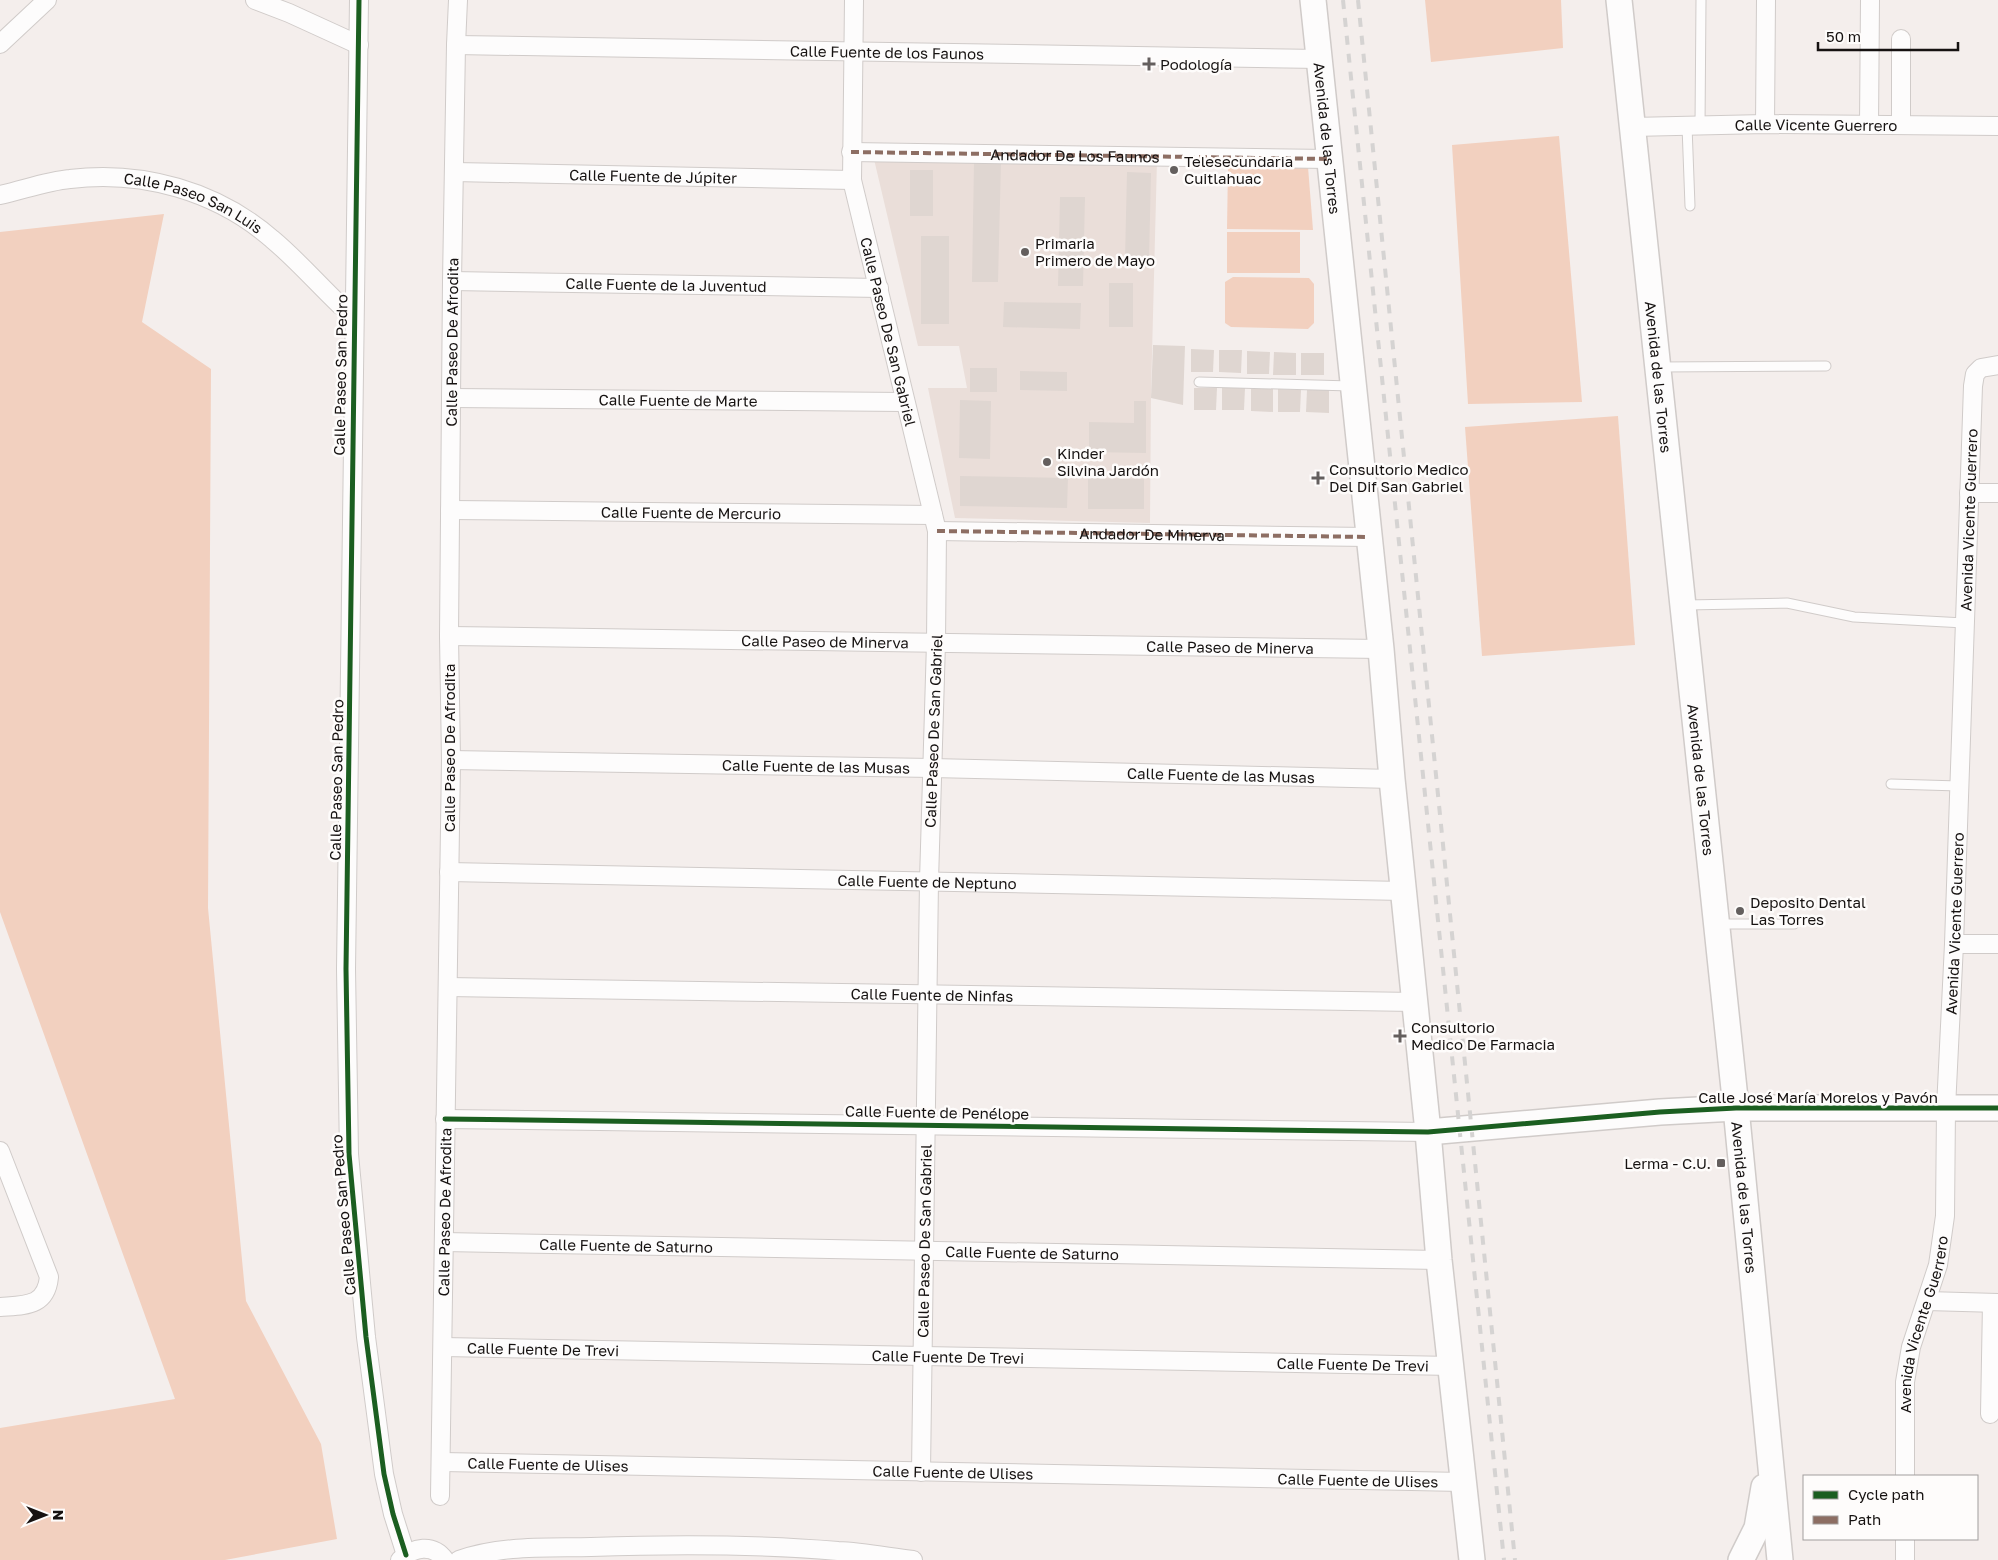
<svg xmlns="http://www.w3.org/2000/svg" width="1998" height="1560" viewBox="0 0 1998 1560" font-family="'Golos Text',sans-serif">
	<rect width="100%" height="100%" fill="#f4eeec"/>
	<polygon fill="#eaded9" points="873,155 1157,160 1151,393 1150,523 955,518 928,388 967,388 959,346 918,346"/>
	<g fill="#f2d0bf">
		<polygon points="1425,0 1561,0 1563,48 1431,62"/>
		<polygon points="1559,136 1582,402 1468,404 1452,145"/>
		<polygon points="1228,165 1308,167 1313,230 1227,229"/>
		<polygon points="164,214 142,322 211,369 208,908 246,1301 321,1444 337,1539 225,1560 0,1560 0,1428 175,1399 0,912 0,232"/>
		<rect x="1227" y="232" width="73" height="41"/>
		<polygon points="1233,277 1309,278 1314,284 1314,323 1308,329 1231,327 1225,323 1225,282"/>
		<polygon points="1618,416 1635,645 1482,656 1465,427"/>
	</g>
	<g fill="#dfd6d1">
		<polygon points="974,162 1001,162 998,282 972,282"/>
		<rect x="910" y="170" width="23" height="46"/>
		<polygon points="1127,172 1151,173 1149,260 1125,259"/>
		<polygon points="1060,197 1085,197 1083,286 1058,286"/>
		<rect x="921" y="236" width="28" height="88"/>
		<rect x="1109" y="283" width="24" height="44"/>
		<polygon points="1004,302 1081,303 1080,329 1003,327"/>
		<polygon points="1153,345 1185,346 1183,405 1151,398"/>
		<polygon points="1191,349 1214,350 1213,372 1191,372"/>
		<polygon points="1219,350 1242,350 1241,373 1219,372"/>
		<polygon points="1247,351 1270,352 1269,374 1247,374"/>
		<polygon points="1274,352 1296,353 1296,375 1273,375"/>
		<rect x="1301" y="353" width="23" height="22"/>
		<rect x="970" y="368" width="27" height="24"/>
		<polygon points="1020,371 1067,372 1067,391 1020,390"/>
		<polygon points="1194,388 1217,388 1216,410 1194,410"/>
		<polygon points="1222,388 1245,388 1244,410 1222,410"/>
		<polygon points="1251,389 1273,389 1273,412 1251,411"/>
		<polygon points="1278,389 1301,390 1300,412 1278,412"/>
		<polygon points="1307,390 1329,390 1329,413 1306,412"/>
		<polygon points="960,400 991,401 990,459 959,458"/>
		<polygon points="1134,401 1146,401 1146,453 1089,452 1089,422 1134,423"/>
		<polygon points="960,476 1068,478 1067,508 960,506"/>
		<polygon points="1088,478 1144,479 1144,509 1088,509"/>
	</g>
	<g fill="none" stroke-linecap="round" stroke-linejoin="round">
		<defs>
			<g id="lane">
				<polyline points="1687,126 1690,206"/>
				<polyline points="1700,126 1701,0"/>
				<polyline points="1660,367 1826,366"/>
				<polyline points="1199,382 1351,386"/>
				<polyline points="1686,605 1787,603 1854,617 1964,623"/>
				<polyline points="1891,784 1959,786"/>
				<polyline points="1719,924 1794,924"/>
			</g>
			<g id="street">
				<polyline points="255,0 289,13 359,45"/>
				<polyline points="359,0 346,969 349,1154 366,1337 384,1474 393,1514 406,1555"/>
				<path id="s1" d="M854,0L852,180L937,531L936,642L929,881L921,1472"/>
				<polyline points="1901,39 1901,125"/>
				<polyline points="0,44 47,0"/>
				<path id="s2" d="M456,45L1319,59"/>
				<polyline points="1765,124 1766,0"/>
				<polyline points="1869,125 1870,0"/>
				<path id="s3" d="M1632,127L1765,124L1998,126"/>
				<path id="s4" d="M851,152L1329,159"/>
				<path id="s5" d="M454,172L852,180"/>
				<path id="s6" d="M0,195C23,190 47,181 70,179C142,170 217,191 272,239C296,259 317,283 340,305L354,312"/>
				<path id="s7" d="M452,281L879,288"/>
				<path id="s8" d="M453,398L904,402"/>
				<polyline points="1969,493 1998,493"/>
				<path id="s9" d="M450,510L933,515"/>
				<path id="s10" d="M937,531L1368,537"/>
				<path id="s11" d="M449,636L1381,649"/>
				<path id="s12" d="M451,760L932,768L1392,779"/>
				<path id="s13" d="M449,872L1403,891"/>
				<polyline points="1954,944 1998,944"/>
				<path id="s14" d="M448,987L1415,1002"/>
				<polyline points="445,1119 1428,1132"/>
				<path d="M0,1151L49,1277C46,1307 25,1305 0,1307"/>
				<path id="s15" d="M444,1242L1439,1260"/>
				<polyline points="1927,1301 1998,1303"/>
				<path id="s16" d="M443,1347L1452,1366"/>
				<polyline points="1990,1414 1992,1303"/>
				<path id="s17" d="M442,1462L1463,1482"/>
				<path id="s18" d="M1905,1476V1382L1911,1347L1938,1265L1945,1216L1946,1108L1954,944L1973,386L1975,374L1981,368L1998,365"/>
				<path id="s19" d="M440,1496L451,760L449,636L452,281L456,45L458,0"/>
				<path d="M400,1560C413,1547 433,1543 445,1560"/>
				<path d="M459,1560C501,1545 547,1548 591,1547C673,1544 756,1544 838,1551C863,1552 888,1557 913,1560"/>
				<polyline points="1905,1560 1905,1539"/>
			</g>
			<g id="secondary">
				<path id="s20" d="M1313,0L1381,649L1392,779L1428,1132L1439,1260L1472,1560"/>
				<path id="s21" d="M1619,0L1736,1108L1780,1560"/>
				<polyline points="1428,1132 1660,1112 1736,1108 1998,1108"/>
				<polyline points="1741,1560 1757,1528 1764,1487"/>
			</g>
		</defs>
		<use href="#lane" stroke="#d0cbc9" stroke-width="11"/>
		<use href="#street" stroke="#d0cbc9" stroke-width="20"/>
		<use href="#secondary" stroke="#d0cbc9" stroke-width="28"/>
		<use href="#lane" stroke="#fdfcfc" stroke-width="9"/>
		<use href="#street" stroke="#fdfcfc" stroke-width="18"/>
		<use href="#secondary" stroke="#fdfcfc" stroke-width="25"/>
		<g stroke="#d5d3d2" stroke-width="4" stroke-dasharray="9 9" stroke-linecap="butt">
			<polyline points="1343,0 1504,1560"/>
			<polyline points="1358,0 1515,1560"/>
		</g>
		<g stroke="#8d6e63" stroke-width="4" stroke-dasharray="8 4" stroke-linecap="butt">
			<polyline points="851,152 1329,159"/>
			<polyline points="937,531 1368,537"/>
		</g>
		<defs>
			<g id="cycleway">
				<polyline points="359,0 346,969 349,1154 366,1337 384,1474 393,1514 406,1555"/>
				<polyline points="445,1119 1428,1132 1660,1112 1736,1108 1998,1108"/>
			</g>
		</defs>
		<use href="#cycleway" stroke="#fefcfb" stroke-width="8"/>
		<use href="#cycleway" stroke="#1b5e20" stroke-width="5"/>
	</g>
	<g fill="#645f5e" stroke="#fefcfb" stroke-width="2">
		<path d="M1146.5 56.5h5v5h5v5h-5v5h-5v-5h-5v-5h5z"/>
		<circle cx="1174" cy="170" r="5"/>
		<circle cx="1025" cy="252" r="5"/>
		<circle cx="1047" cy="462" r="5"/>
		<path d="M1315.5 470.5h5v5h5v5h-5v5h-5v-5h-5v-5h5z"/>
		<circle cx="1740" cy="911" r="5"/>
		<path d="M1397.5 1028.5h5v5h5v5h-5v5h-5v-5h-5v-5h5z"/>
		<rect x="1716" y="1158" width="10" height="10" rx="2.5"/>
	</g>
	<g text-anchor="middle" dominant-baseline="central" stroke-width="5" stroke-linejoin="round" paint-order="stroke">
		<g font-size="15" fill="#161211" stroke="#fefcfb">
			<text stroke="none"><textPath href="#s2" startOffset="431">Calle Fuente de los Faunos</textPath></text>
			<text stroke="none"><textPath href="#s3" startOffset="184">Calle Vicente Guerrero</textPath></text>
			<text stroke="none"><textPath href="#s20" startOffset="139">Avenida de las Torres</textPath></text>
			<text stroke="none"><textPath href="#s4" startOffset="224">Andador De Los Faunos</textPath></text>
			<text stroke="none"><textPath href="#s5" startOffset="199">Calle Fuente de Júpiter</textPath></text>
			<text stroke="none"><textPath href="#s6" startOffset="200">Calle Paseo San Luis</textPath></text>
			<text stroke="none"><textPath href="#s7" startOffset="214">Calle Fuente de la Juventud</textPath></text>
			<text stroke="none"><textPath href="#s1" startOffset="336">Calle Paseo De San Gabriel</textPath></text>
			<text stroke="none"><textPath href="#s19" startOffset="1154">Calle Paseo De Afrodita</textPath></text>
			<text transform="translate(340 375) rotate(-89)">Calle Paseo San Pedro</text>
			<text stroke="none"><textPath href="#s21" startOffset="379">Avenida de las Torres</textPath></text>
			<text stroke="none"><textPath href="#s8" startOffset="225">Calle Fuente de Marte</textPath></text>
			<text stroke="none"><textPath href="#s9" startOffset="241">Calle Fuente de Mercurio</textPath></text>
			<text stroke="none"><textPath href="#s18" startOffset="962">Avenida Vicente Guerrero</textPath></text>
			<text stroke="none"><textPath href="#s10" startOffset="215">Andador De Minerva</textPath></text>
			<text stroke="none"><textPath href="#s11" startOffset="376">Calle Paseo de Minerva</textPath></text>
			<text stroke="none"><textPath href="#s11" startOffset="781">Calle Paseo de Minerva</textPath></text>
			<text transform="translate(933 731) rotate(-88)">Calle Paseo De San Gabriel</text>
			<text transform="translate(449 748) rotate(-90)">Calle Paseo De Afrodita</text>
			<text stroke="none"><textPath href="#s12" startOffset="365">Calle Fuente de las Musas</textPath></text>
			<text stroke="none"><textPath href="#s12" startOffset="770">Calle Fuente de las Musas</textPath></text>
			<text transform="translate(336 780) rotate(-89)">Calle Paseo San Pedro</text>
			<text stroke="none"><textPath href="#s21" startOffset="784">Avenida de las Torres</textPath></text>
			<text stroke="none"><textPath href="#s13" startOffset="478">Calle Fuente de Neptuno</textPath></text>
			<text stroke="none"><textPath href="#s18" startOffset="558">Avenida Vicente Guerrero</textPath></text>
			<text stroke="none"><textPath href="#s14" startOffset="484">Calle Fuente de Ninfas</textPath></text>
			<text x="1818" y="1097">Calle José María Morelos y Pavón</text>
			<text transform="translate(937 1112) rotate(1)">Calle Fuente de Penélope</text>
			<text stroke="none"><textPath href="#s21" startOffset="1204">Avenida de las Torres</textPath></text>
			<text stroke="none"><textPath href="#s19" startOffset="284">Calle Paseo De Afrodita</textPath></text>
			<text transform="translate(343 1215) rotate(-95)">Calle Paseo San Pedro</text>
			<text transform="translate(924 1241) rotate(-89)">Calle Paseo De San Gabriel</text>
			<text stroke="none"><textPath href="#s15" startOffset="182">Calle Fuente de Saturno</textPath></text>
			<text stroke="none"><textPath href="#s15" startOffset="588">Calle Fuente de Saturno</textPath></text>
			<text stroke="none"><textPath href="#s18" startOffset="154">Avenida Vicente Guerrero</textPath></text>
			<text stroke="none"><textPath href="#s16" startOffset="100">Calle Fuente De Trevi</textPath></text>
			<text stroke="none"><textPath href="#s16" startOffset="505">Calle Fuente De Trevi</textPath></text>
			<text stroke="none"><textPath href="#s16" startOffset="910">Calle Fuente De Trevi</textPath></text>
			<text stroke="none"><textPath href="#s17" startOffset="106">Calle Fuente de Ulises</textPath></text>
			<text stroke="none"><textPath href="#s17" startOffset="511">Calle Fuente de Ulises</textPath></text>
			<text stroke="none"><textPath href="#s17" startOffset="916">Calle Fuente de Ulises</textPath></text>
		</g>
		<g font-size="15" fill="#161211" stroke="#fefcfb" text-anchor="start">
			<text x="1160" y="64">Podología</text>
			<text x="1184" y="161">Telesecundaria<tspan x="1184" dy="17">Cuitlahuac</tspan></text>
			<text x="1035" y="243">Primaria<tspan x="1035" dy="17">Primero de Mayo</tspan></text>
			<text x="1057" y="453">Kinder<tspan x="1057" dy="17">Silvina Jardón</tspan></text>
			<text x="1329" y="469">Consultorio Medico<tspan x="1329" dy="17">Del Dif San Gabriel</tspan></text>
			<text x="1750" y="902">Deposito Dental<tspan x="1750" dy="17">Las Torres</tspan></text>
			<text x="1411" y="1027">Consultorio<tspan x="1411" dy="17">Medico De Farmacia</tspan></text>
			<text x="1711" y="1163" text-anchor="end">Lerma - C.U.</text>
		</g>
	</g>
	<rect x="1803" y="1475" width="175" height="65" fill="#fefcfb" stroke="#a19e9d"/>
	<rect x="1813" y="1491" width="25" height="8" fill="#1b5e20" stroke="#a19e9d"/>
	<text x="1848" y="1500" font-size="15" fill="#161211">Cycle path</text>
	<rect x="1813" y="1516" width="25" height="8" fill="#8d6e63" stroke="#a19e9d"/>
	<text x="1848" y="1525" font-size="15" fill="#161211">Path</text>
	<g transform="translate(45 1515) rotate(90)" stroke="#fefcfb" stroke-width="4" paint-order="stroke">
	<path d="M0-4L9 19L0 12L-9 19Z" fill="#161211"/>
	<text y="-8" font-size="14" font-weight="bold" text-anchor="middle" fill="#161211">N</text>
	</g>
	<path d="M1818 42v8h140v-8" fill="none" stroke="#161211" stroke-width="2.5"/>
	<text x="1826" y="42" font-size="15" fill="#161211" stroke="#fefcfb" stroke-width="4" paint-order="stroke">50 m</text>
</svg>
